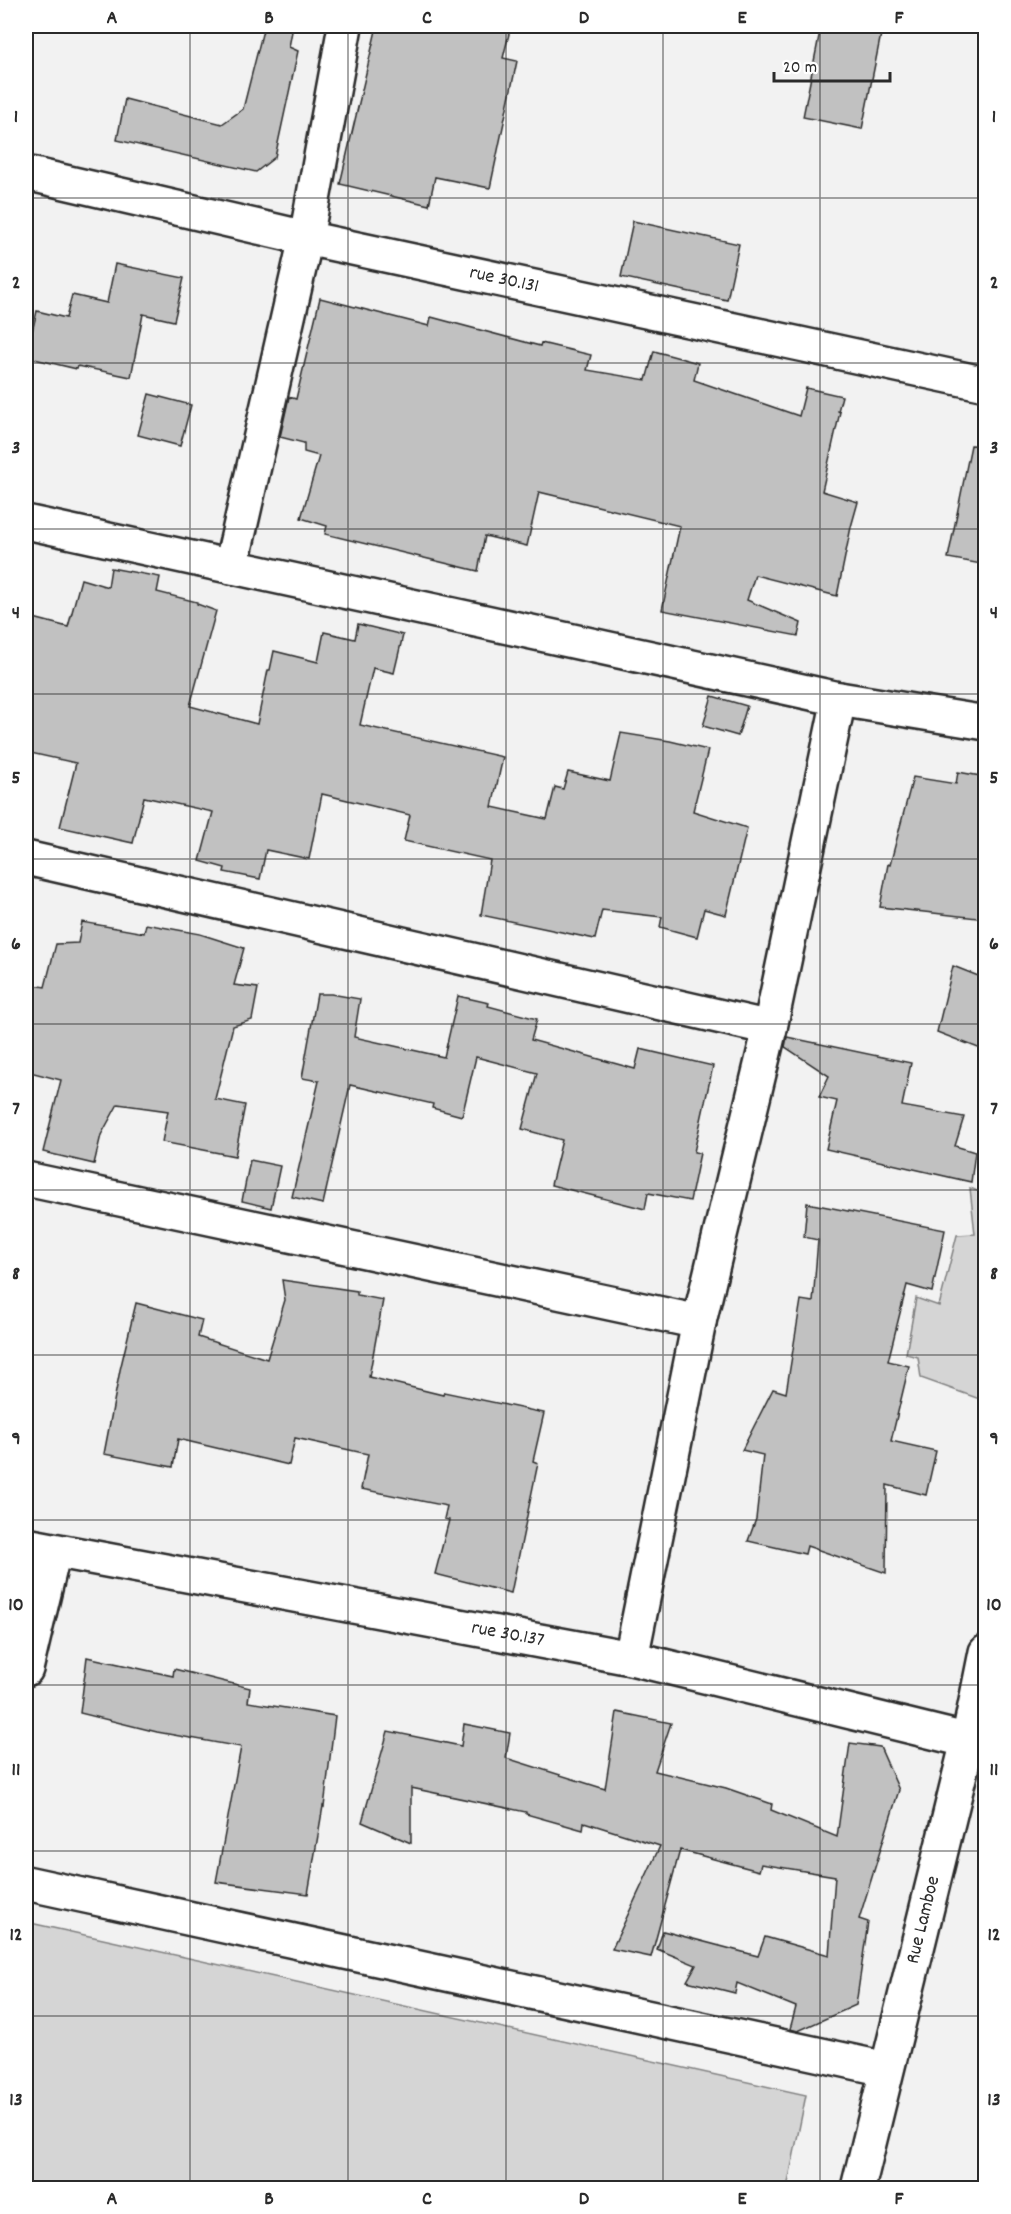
<svg xmlns="http://www.w3.org/2000/svg" width="1011" height="2214" viewBox="0 0 1011 2214" font-family="Dekko,sans-serif">
	<rect width="100%" height="100%" fill="#f2f2f2"/>
	<filter id="ink" filterUnits="userSpaceOnUse"><feTurbulence type="fractalNoise" baseFrequency=".0167" numOctaves="2"/><feDisplacementMap in="SourceGraphic" scale="12" xChannelSelector="R" yChannelSelector="G"/><feConvolveMatrix kernelMatrix="1 2 1 2 8 2 1 2 1" color-interpolation-filters="sRGB"/></filter>
	<g filter="url(#ink)">
		<g fill="#d5d5d5" stroke="#808080" stroke-width="1.5">
			<polygon points="970,1188 985,1194 985,1401 921,1378 918,1357 906,1354 916,1298 939,1306 957,1235 975,1234"/>
			<polygon points="26,1922 806,2095 787,2188 26,2188"/>
		</g>
		<g fill="#c1c1c1" stroke="#2b2b2b" stroke-width="1.5">
			<polygon points="264,26 293,26 289,47 298,51 275,157 256,172 117,140 125,99 222,124 243,109"/>
			<polygon points="377,26 511,26 503,58 517,61 490,188 435,177 429,205 340,184"/>
			<polygon points="821,26 837,26 881,34 862,129 803,117"/>
			<polygon points="633,221 739,244 727,300 621,277"/>
			<polygon points="115,264 184,278 174,321 143,314 131,377 78,366 77,369 26,357 37,311 66,318 72,295 107,303"/>
			<polygon points="320,298 429,326 431,317 540,346 541,343 591,355 587,370 646,380 654,351 698,363 694,380 799,416 806,388 842,396 838,411 840,412 822,491 858,502 851,527 837,596 755,575 747,600 801,623 798,636 662,610 680,526 539,492 527,546 485,536 478,571 325,534 327,526 301,518 319,456 304,452 304,443 280,437 289,397 296,399"/>
			<polygon points="149,394 191,405 180,446 138,435"/>
			<polygon points="971,445 986,446 986,537 981,564 948,558"/>
			<polygon points="111,568 160,577 157,592 197,602 197,604 216,611 190,706 257,724 268,670 270,670 274,651 318,662 324,632 355,639 358,624 403,635 394,673 373,668 360,725 503,757 492,807 547,819 555,787 563,789 568,772 610,781 621,733 670,741 708,750 693,811 747,828 726,915 704,909 697,937 660,927 662,917 602,910 595,939 481,915 490,860 404,841 410,815 322,794 309,859 266,850 260,879 224,872 225,868 200,861 213,812 144,797 133,843 60,827 76,763 26,752 26,616 68,627 81,579 108,587"/>
			<polygon points="712,696 747,706 738,736 703,726"/>
			<polygon points="958,772 986,777 986,919 880,907 888,864 890,865 913,777 956,784"/>
			<polygon points="82,922 144,933 146,924 200,934 244,948 234,985 258,988 252,1020 233,1026 215,1099 245,1105 235,1156 162,1142 168,1111 118,1104 101,1135 94,1164 43,1152 61,1080 26,1071 26,1013 33,985 45,987 56,944 78,943"/>
			<polygon points="953,966 986,979 986,1051 937,1032"/>
			<polygon points="317,994 331,994 360,999 354,1037 444,1057 458,996 489,1003 488,1006 537,1019 531,1040 635,1069 640,1049 713,1066 694,1152 700,1153 690,1201 648,1193 645,1209 551,1185 562,1140 522,1129 537,1073 476,1057 462,1116 432,1108 433,1104 350,1085 323,1204 292,1197 319,1081 302,1078"/>
			<polygon points="787,1037 911,1063 902,1106 964,1117 955,1146 975,1152 971,1182 826,1149 837,1101 819,1097 829,1076 785,1047"/>
			<polygon points="250,1160 280,1166 271,1208 242,1201"/>
			<polygon points="807,1203 945,1230 932,1292 907,1285 888,1361 909,1366 891,1441 936,1451 926,1495 887,1485 886,1573 807,1546 805,1554 748,1541 756,1519 763,1455 742,1450 773,1389 786,1393 801,1300 813,1302 818,1240 804,1237"/>
			<polygon points="282,1280 357,1291 357,1295 383,1300 369,1377 443,1395 444,1392 544,1413 533,1461 538,1463 511,1593 435,1574 449,1520 444,1519 447,1506 361,1489 368,1454 295,1438 289,1465 178,1439 173,1467 104,1454 120,1370 136,1303 202,1320 198,1337 267,1359 285,1300"/>
			<polygon points="87,1657 173,1676 174,1669 250,1688 248,1702 335,1716 324,1807 323,1806 308,1894 216,1882 241,1747 157,1732 80,1713"/>
			<polygon points="617,1712 671,1723 655,1771 726,1788 772,1804 771,1810 837,1837 850,1743 880,1747 899,1790 859,1919 868,1922 856,2005 798,2031 790,2029 796,2007 737,1983 735,1993 687,1981 696,1965 657,1949 663,1931 758,1956 765,1937 829,1955 835,1876 761,1864 759,1871 680,1850 651,1957 612,1949 660,1846 584,1822 583,1830 526,1814 526,1812 411,1788 411,1843 362,1822 388,1731 461,1746 464,1724 510,1733 506,1758 605,1789"/>
		</g>
		<g fill="none" stroke-linecap="round" stroke-linejoin="round">
			<defs>
				<g id="minor">
					<path id="s1" d="M26,173L306,238L986,384"/>
					<polyline points="26,522 839,699 986,723"/>
					<polyline points="231,567 306,238 345,26"/>
					<polyline points="26,858 770,1028"/>
					<polyline points="26,1179 699,1322"/>
					<path id="s2" d="M26,1545L631,1658L986,1745"/>
					<polyline points="631,1658 699,1322 770,1028 839,699"/>
					<polyline points="26,1669 54,1551"/>
					<polyline points="26,1883 886,2069"/>
					<path id="s3" d="M858,2188L968,1741L986,1652"/>
				</g>
			</defs>
			<use href="#minor" stroke="#2b2b2b" stroke-width="38"/>
			<use href="#minor" stroke="#fff" stroke-width="33"/>
		</g>
	</g>
	<path fill="none" stroke="#2b2b2b" stroke-width="1.5" stroke-opacity="0.55" d="M190,26V2188M348,26V2188M506,26V2188M663,26V2188M820,26V2188M26,198H986M26,363H986M26,529H986M26,694H986M26,859H986M26,1024H986M26,1190H986M26,1355H986M26,1520H986M26,1685H986M26,1851H986M26,2016H986"/>
	<g text-anchor="middle" dominant-baseline="central" stroke-width="4.5" stroke-linejoin="round" paint-order="stroke">
		<g font-size="20" fill="#2b2b2b" stroke="#fff">
			<text stroke="none"><textPath href="#s1" startOffset="490">rue 30.131</textPath></text>
			<text stroke="none"><textPath href="#s2" startOffset="490">rue 30.137</textPath></text>
			<text stroke="none"><textPath href="#s3" startOffset="276">Rue Lamboe</textPath></text>
		</g>
	</g>
	<rect width="1011" height="2214" fill="none" stroke="#fff" stroke-width="66"/>
	<path d="M774 72v9h116v-9" fill="none" stroke="#2b2b2b" stroke-width="3"/>
	<text x="783" y="72" font-size="18" fill="#2b2b2b" stroke="#ffffff" stroke-width="4.5" paint-order="stroke">20 m</text>
	<rect x="33" y="33" width="945" height="2148" fill="none" stroke="#2b2b2b" stroke-width="2"/>
	<g font-size="20" text-anchor="middle" font-weight="bold" fill="#2b2b2b">
		<text x="112" y="23">A</text>
		<text x="269" y="23">B</text>
		<text x="427" y="23">C</text>
		<text x="584" y="23">D</text>
		<text x="742" y="23">E</text>
		<text x="899" y="23">F</text>
		<text x="16" y="122">1</text>
		<text x="994" y="122">1</text>
		<text x="16" y="288">2</text>
		<text x="994" y="288">2</text>
		<text x="16" y="453">3</text>
		<text x="994" y="453">3</text>
		<text x="16" y="618">4</text>
		<text x="994" y="618">4</text>
		<text x="16" y="783">5</text>
		<text x="994" y="783">5</text>
		<text x="16" y="949">6</text>
		<text x="994" y="949">6</text>
		<text x="16" y="1114">7</text>
		<text x="994" y="1114">7</text>
		<text x="16" y="1279">8</text>
		<text x="994" y="1279">8</text>
		<text x="16" y="1444">9</text>
		<text x="994" y="1444">9</text>
		<text x="16" y="1610">10</text>
		<text x="994" y="1610">10</text>
		<text x="16" y="1775">11</text>
		<text x="994" y="1775">11</text>
		<text x="16" y="1940">12</text>
		<text x="994" y="1940">12</text>
		<text x="16" y="2105">13</text>
		<text x="994" y="2105">13</text>
		<text x="112" y="2204">A</text>
		<text x="269" y="2204">B</text>
		<text x="427" y="2204">C</text>
		<text x="584" y="2204">D</text>
		<text x="742" y="2204">E</text>
		<text x="899" y="2204">F</text>
	</g>
</svg>
